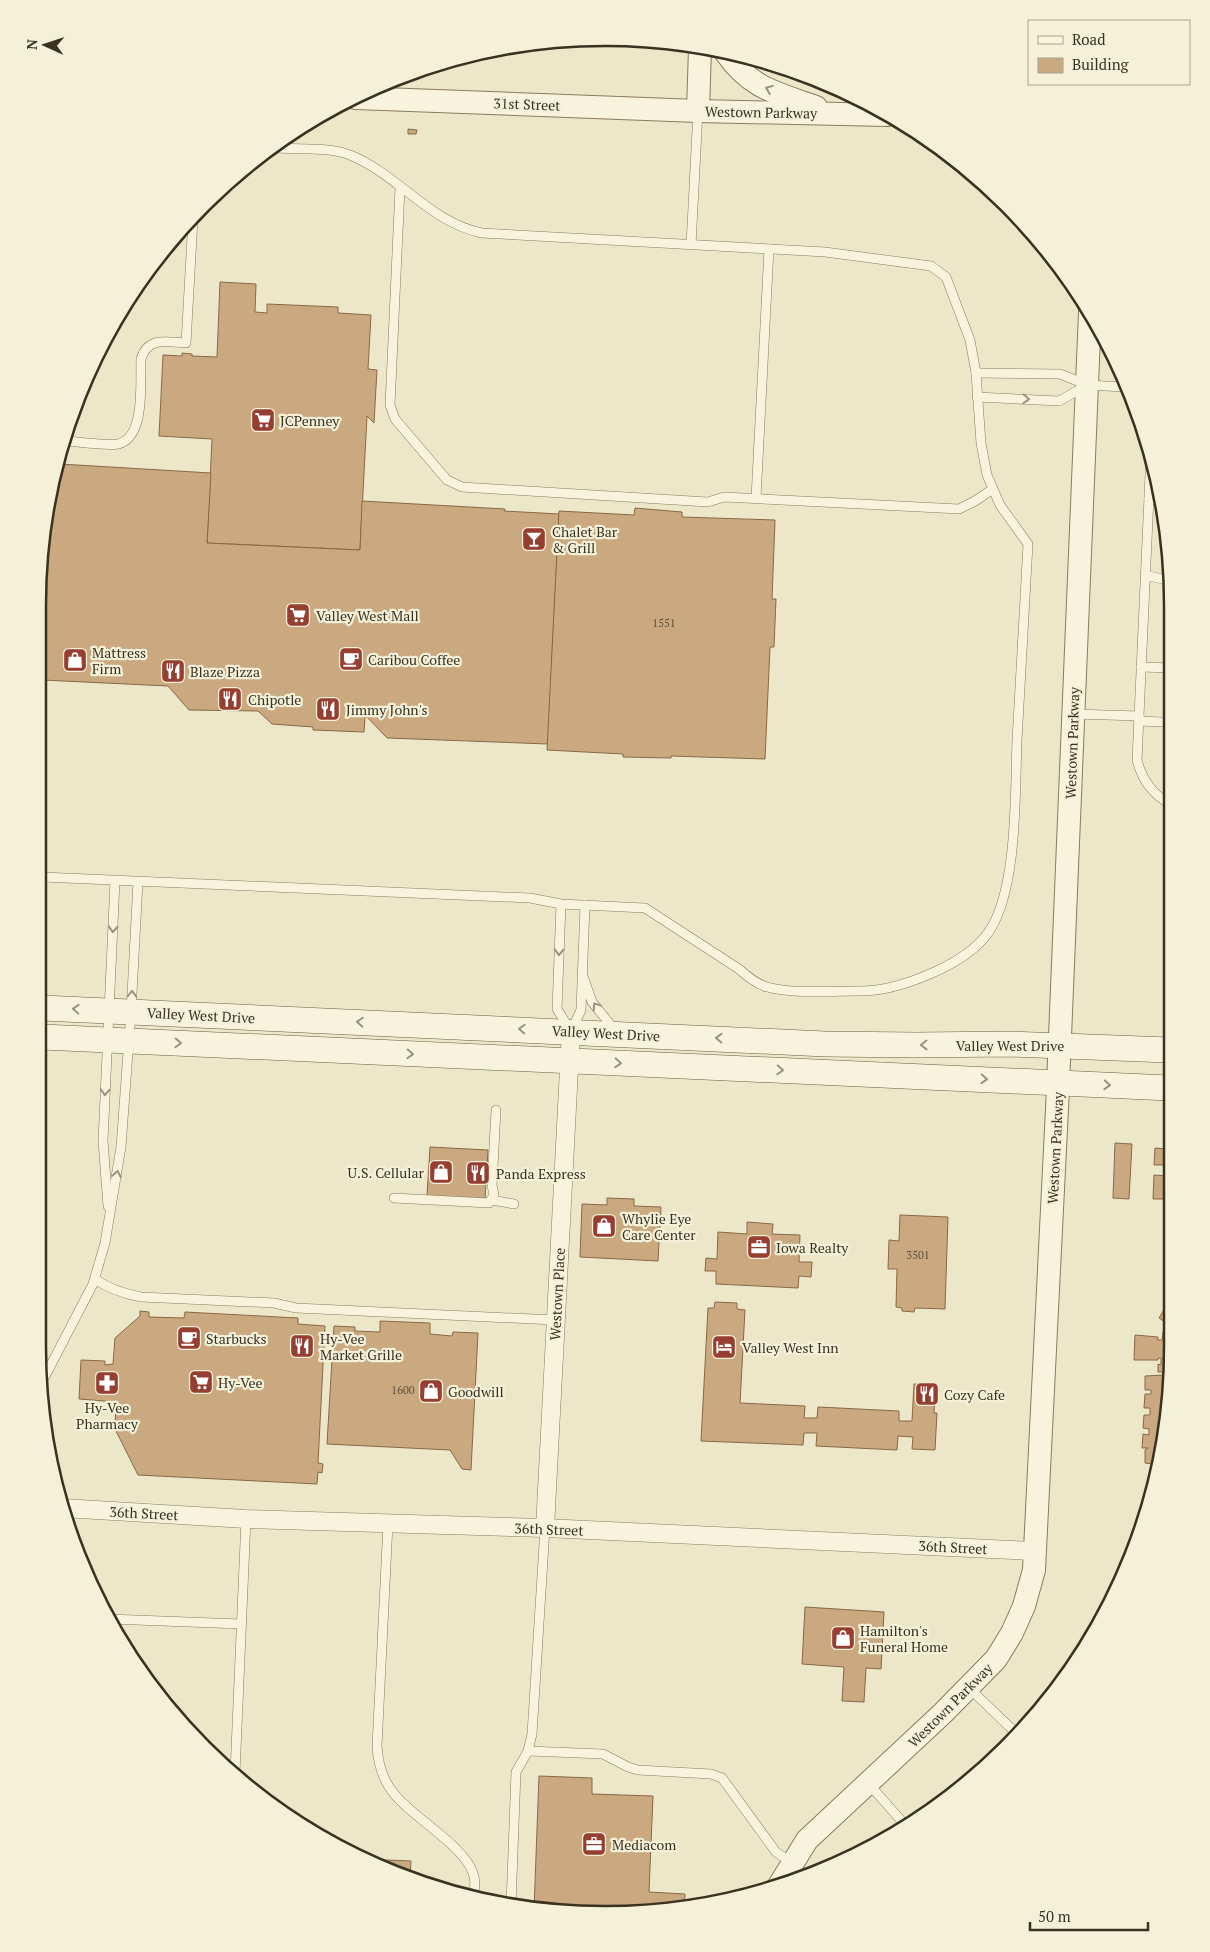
<svg xmlns="http://www.w3.org/2000/svg" width="1210" height="1952" viewBox="0 0 1210 1952" font-family="'PT Serif',serif">
	<rect width="100%" height="100%" fill="#ede7c9"/>
	<g fill="#caa981" stroke="#886845">
		<polygon points="408,129 417,130 416,134 408,134"/>
		<polygon points="220,282 256,284 255,312 267,313 267,304 338,307 338,313 371,315 368,369 377,370 374,423 367,416 360,550 207,543 212,439 159,436 163,355 182,356 182,353 192,354 192,356 217,357"/>
		<polygon points="60,464 211,473 207,543 360,550 362,501 505,509 504,511 559,514 548,744 387,738 367,717 365,717 364,732 313,730 313,727 272,724 258,711 189,710 168,686 42,680 42,531"/>
		<polygon points="635,508 682,512 682,517 775,520 772,599 776,599 774,647 770,647 765,759 671,756 671,758 623,757 623,754 547,750 559,511 634,515"/>
		<polygon points="1115,1143 1132,1144 1129,1199 1113,1198"/>
		<polygon points="430,1147 488,1150 485,1199 427,1196"/>
		<polygon points="1155,1148 1169,1149 1169,1165 1154,1165"/>
		<polygon points="1154,1175 1169,1176 1169,1199 1153,1199"/>
		<polygon points="607,1198 634,1199 634,1206 661,1207 658,1261 580,1257 582,1204 607,1205"/>
		<polygon points="900,1215 948,1217 945,1309 915,1308 914,1312 902,1311 902,1308 896,1307 897,1269 888,1269 889,1240 899,1241"/>
		<polygon points="747,1222 773,1224 772,1234 800,1235 799,1262 812,1262 811,1277 799,1276 798,1288 716,1284 716,1271 705,1271 706,1258 717,1259 718,1232 747,1234"/>
		<polygon points="715,1302 737,1303 737,1309 745,1310 740,1403 805,1406 804,1418 817,1418 818,1407 899,1411 899,1421 912,1421 914,1384 936,1385 934,1413 937,1413 935,1450 912,1449 913,1437 898,1436 897,1450 816,1446 817,1433 804,1433 803,1445 701,1441 708,1308 714,1308"/>
		<polygon points="1168,1303 1168,1324 1159,1318"/>
		<polygon points="140,1311 149,1312 149,1317 184,1318 185,1312 298,1318 298,1324 325,1326 318,1463 323,1464 322,1473 318,1472 317,1484 138,1475 115,1429 116,1402 79,1399 81,1360 105,1361 105,1365 113,1364 115,1338 140,1316"/>
		<polygon points="380,1321 430,1323 430,1334 452,1336 453,1332 478,1333 471,1470 462,1469 450,1450 327,1444 334,1326 355,1327 355,1331 380,1332"/>
		<polygon points="1163,1332 1168,1333 1168,1421 1153,1475 1151,1474 1152,1464 1145,1463 1145,1450 1148,1448 1142,1448 1143,1434 1149,1435 1149,1429 1143,1428 1144,1415 1150,1415 1150,1408 1144,1408 1145,1394 1151,1394 1151,1390 1145,1390 1145,1376 1164,1375 1164,1372 1158,1372 1158,1364 1161,1365 1161,1358 1158,1358 1158,1360 1134,1360 1135,1335 1158,1337 1158,1340 1162,1340"/>
		<polygon points="805,1607 884,1612 881,1669 866,1668 864,1702 842,1701 844,1667 802,1664"/>
		<polygon points="539,1776 592,1778 592,1794 653,1796 649,1892 685,1894 684,1909 605,1914 534,1910"/>
		<polygon points="361,1859 411,1861 410,1879"/>
	</g>
	<g fill="none" stroke-linecap="round" stroke-linejoin="round">
		<defs>
			<g id="service">
				<polyline points="400,188 390,405 395,419 447,480 462,487 708,502 724,497 959,509 975,501 993,489"/>
				<polyline points="691,245 698,111"/>
				<polyline points="976,373 1060,374 1088,385 1124,387"/>
				<polyline points="977,397 1059,401 1086,386"/>
				<path d="M66,441C80,442 105,446 118,444C146,438 140,381 141,359C148,336 167,342 186,343L193,219"/>
				<path d="M1151,453L1137,760C1142,780 1152,794 1170,804"/>
				<polyline points="756,498 769,249"/>
				<polyline points="1149,499 1160,500"/>
				<polyline points="1145,575 1171,581"/>
				<polyline points="1141,667 1171,668"/>
				<polyline points="1074,714 1139,716"/>
				<polyline points="1139,721 1162,722"/>
				<path d="M42,877L530,898L561,904L645,908L739,969C747,976 756,984 767,987C792,994 831,991 858,991C897,992 965,965 988,933C1018,891 1015,791 1017,740C1021,675 1024,610 1028,544L1000,505L987,475L981,443L976,373L970,340L946,277L931,266L825,252L482,233C429,222 399,175 350,155C332,147 294,149 274,148"/>
				<polyline points="561,904 557,1009 570,1030"/>
				<polyline points="584,979 592,1002 614,1029"/>
				<polyline points="571,1031 581,1010 585,905"/>
				<polyline points="394,1198 489,1203 494,1195 492,1185 496,1110"/>
				<polyline points="492,1200 514,1204"/>
				<polyline points="108,1206 103,1141 115,881"/>
				<path d="M95,1279C109,1289 125,1294 141,1297L274,1303L296,1308L555,1320"/>
				<polyline points="42,1382 93,1284 105,1243 121,1147 131,1012 138,882"/>
				<path d="M388,1524L377,1746C378,1764 383,1781 395,1795C414,1818 464,1846 473,1873C476,1881 475,1889 473,1896"/>
				<polyline points="109,1619 241,1624"/>
				<polyline points="969,1688 1018,1735"/>
				<polyline points="528,1751 603,1754 628,1767 638,1770 711,1774 722,1778 776,1852 792,1863"/>
				<polyline points="235,1773 246,1519"/>
				<polyline points="868,1783 906,1826"/>
				<polyline points="511,1905 516,1772 528,1751 532,1734 545,1528"/>
			</g>
			<g id="minor">
				<polyline points="63,1508 246,1519 545,1528 1034,1551"/>
				<polyline points="545,1528 571,1031"/>
			</g>
			<g id="tertiary">
				<path d="M726,53C751,89 777,93 816,107"/>
				<polyline points="356,98 698,111 887,115"/>
				<polyline points="698,111 700,48"/>
				<polyline points="778,1887 807,1840 943,1713 996,1659 1012,1633 1024,1606 1034,1570 1057,1109 1090,312"/>
			</g>
			<g id="secondary">
				<polyline points="42,1008 825,1044 916,1045 1009,1044 1169,1050"/>
				<polyline points="42,1037 1169,1088"/>
			</g>
		</defs>
		<use href="#service" stroke="#897b5e" stroke-width="10"/>
		<use href="#minor" stroke="#897b5e" stroke-width="19"/>
		<use href="#tertiary" stroke="#897b5e" stroke-width="24"/>
		<use href="#secondary" stroke="#6b5c41" stroke-width="26"/>
		<use href="#service" stroke="#f8f3dd" stroke-width="9"/>
		<use href="#minor" stroke="#f8f3dd" stroke-width="18"/>
		<use href="#tertiary" stroke="#f8f3dd" stroke-width="22"/>
		<use href="#secondary" stroke="#f8f3dd" stroke-width="25"/>
	</g>
	<defs><path id="oneway-chevron" d="M-2-3.5L2.5 0L-2 3.5" fill="none" stroke-width="1.6" stroke-linecap="round" stroke-linejoin="round" transform="scale(1.25)"/></defs>
	<g stroke="#99927f">
		<use href="#oneway-chevron" transform="translate(769 89) rotate(-158)"/>
		<use href="#oneway-chevron" transform="translate(1026 399) rotate(3)"/>
		<use href="#oneway-chevron" transform="translate(113 929) rotate(93)"/>
		<use href="#oneway-chevron" transform="translate(559 952) rotate(92)"/>
		<use href="#oneway-chevron" transform="translate(132 994) rotate(-88)"/>
		<use href="#oneway-chevron" transform="translate(596 1006) rotate(-124)"/>
		<use href="#oneway-chevron" transform="translate(76 1009) rotate(-177)"/>
		<use href="#oneway-chevron" transform="translate(360 1022) rotate(-177)"/>
		<use href="#oneway-chevron" transform="translate(522 1029) rotate(-177)"/>
		<use href="#oneway-chevron" transform="translate(719 1038) rotate(-177)"/>
		<use href="#oneway-chevron" transform="translate(178 1043) rotate(3)"/>
		<use href="#oneway-chevron" transform="translate(924 1045) rotate(179)"/>
		<use href="#oneway-chevron" transform="translate(410 1054) rotate(3)"/>
		<use href="#oneway-chevron" transform="translate(618 1063) rotate(3)"/>
		<use href="#oneway-chevron" transform="translate(780 1070) rotate(3)"/>
		<use href="#oneway-chevron" transform="translate(984 1079) rotate(3)"/>
		<use href="#oneway-chevron" transform="translate(1107 1085) rotate(3)"/>
		<use href="#oneway-chevron" transform="translate(105 1092) rotate(93)"/>
		<use href="#oneway-chevron" transform="translate(117 1174) rotate(-80)"/>
	</g>
	<defs>
		<symbol id="supermarket-square" viewBox="-11 -11 22 22"><rect x="-9" y="-9" width="18" height="18" rx="4" fill="#963e31" stroke="#f5f1d9"/><path d="M-6-5.5h2.5l.6 2H6L4.5 2H-2.5L-4.4-4H-6ZM-1.5 3.2a1.3 1.3 0 1 0 .1 0ZM3 3.2a1.3 1.3 0 1 0 .1 0Z" fill="#fff"/></symbol>
		<symbol id="bar-square" viewBox="-11 -11 22 22"><rect x="-9" y="-9" width="18" height="18" rx="4" fill="#963e31" stroke="#f5f1d9"/><path d="M-6-5H6L.8 .8V4.5H3.5V6h-7V4.5H-.8V.8Z" fill="#fff"/></symbol>
		<symbol id="cafe-square" viewBox="-11 -11 22 22"><rect x="-9" y="-9" width="18" height="18" rx="4" fill="#963e31" stroke="#f5f1d9"/><path d="M-5.5-4.5H6V0H3Q3 3.5 0 3.5H-2.5Q-5.5 3.5-5.5 0ZM3-3.2v2h1.7v-2ZM-6 4.5H4V6H-6Z" fill="#fff"/></symbol>
		<symbol id="shop-square" viewBox="-11 -11 22 22"><rect x="-9" y="-9" width="18" height="18" rx="4" fill="#963e31" stroke="#f5f1d9"/><path d="M-5-2.5h2.3a2.7 3.5 0 0 1 5.4 0H5L5.5 6h-11ZM-1.5-2.5h3a1.5 2.3 0 0 0-3 0Z" fill="#fff"/></symbol>
		<symbol id="restaurant-square" viewBox="-11 -11 22 22"><rect x="-9" y="-9" width="18" height="18" rx="4" fill="#963e31" stroke="#f5f1d9"/><path d="M-5-6h1v4h1v-4h1v4h1v-4h1v5L-1.5 .5V6h-2V.5L-5-1ZM5-6V6H3V1.5H1.5Q1.5-4 5-6Z" fill="#fff"/></symbol>
		<symbol id="office-square" viewBox="-11 -11 22 22"><rect x="-9" y="-9" width="18" height="18" rx="4" fill="#963e31" stroke="#f5f1d9"/><path d="M-6-3h4V-5.5h4V-3h4V5H-6ZM-1-4.5V-3h2v-1.5ZM-6 0V1H6V0Z" fill="#fff"/></symbol>
		<symbol id="hotel-square" viewBox="-11 -11 22 22"><rect x="-9" y="-9" width="18" height="18" rx="4" fill="#963e31" stroke="#f5f1d9"/><path d="M-6-4.5h1.5V1H6V5H4.5V3h-9V5H-6ZM-4 0a1.8 1.8 0 1 1 3.6 0ZM.5 0V-2.5h3Q6-2.5 6 0Z" fill="#fff"/></symbol>
		<symbol id="pharmacy-square" viewBox="-11 -11 22 22"><rect x="-9" y="-9" width="18" height="18" rx="4" fill="#963e31" stroke="#f5f1d9"/><path d="M-2-6h4v4h4v4h-4v4h-4v-4h-4v-4h4Z" fill="#fff"/></symbol>
	</defs>
	<g fill-rule="evenodd">
		<use href="#supermarket-square" x="249" y="406" width="28" height="28"/>
		<use href="#bar-square" x="520" y="525" width="28" height="28"/>
		<use href="#supermarket-square" x="284" y="601" width="28" height="28"/>
		<use href="#cafe-square" x="337" y="645" width="28" height="28"/>
		<use href="#shop-square" x="61" y="646" width="28" height="28"/>
		<use href="#restaurant-square" x="159" y="657" width="28" height="28"/>
		<use href="#restaurant-square" x="216" y="685" width="28" height="28"/>
		<use href="#restaurant-square" x="314" y="695" width="28" height="28"/>
		<use href="#shop-square" x="427" y="1158" width="28" height="28"/>
		<use href="#restaurant-square" x="464" y="1159" width="28" height="28"/>
		<use href="#shop-square" x="590" y="1212" width="28" height="28"/>
		<use href="#office-square" x="745" y="1233" width="28" height="28"/>
		<use href="#cafe-square" x="175" y="1324" width="28" height="28"/>
		<use href="#restaurant-square" x="288" y="1332" width="28" height="28"/>
		<use href="#hotel-square" x="710" y="1333" width="28" height="28"/>
		<use href="#supermarket-square" x="187" y="1368" width="28" height="28"/>
		<use href="#pharmacy-square" x="93" y="1369" width="28" height="28"/>
		<use href="#shop-square" x="417" y="1377" width="28" height="28"/>
		<use href="#restaurant-square" x="913" y="1380" width="28" height="28"/>
		<use href="#shop-square" x="829" y="1624" width="28" height="28"/>
		<use href="#office-square" x="580" y="1830" width="28" height="28"/>
	</g>
	<g text-anchor="middle" dominant-baseline="central" stroke-width="4.5" stroke-linejoin="round" paint-order="stroke">
		<g font-size="11" fill="#5e4f39">
			<text x="664" y="623">1551</text>
			<text x="918" y="1255">3501</text>
			<text x="403" y="1390">1600</text>
		</g>
		<g font-size="14" fill="#3a3121" stroke="#f5f1d9">
			<text transform="translate(527 104) rotate(2)">31st Street</text>
			<text transform="translate(761 112) rotate(1)">Westown Parkway</text>
			<text transform="translate(1072 743) rotate(-88)">Westown Parkway</text>
			<text transform="translate(201 1015) rotate(3)">Valley West Drive</text>
			<text transform="translate(606 1033) rotate(3)">Valley West Drive</text>
			<text x="1010" y="1045">Valley West Drive</text>
			<text transform="translate(1055 1148) rotate(-87)">Westown Parkway</text>
			<text transform="translate(557 1294) rotate(-87)">Westown Place</text>
			<text transform="translate(144 1513) rotate(3)">36th Street</text>
			<text transform="translate(549 1529) rotate(2)">36th Street</text>
			<text transform="translate(953 1547) rotate(3)">36th Street</text>
			<text transform="translate(950 1705) rotate(-45)">Westown Parkway</text>
		</g>
		<g font-size="14" fill="#3a3121" stroke="#f5f1d9" text-anchor="start">
			<text x="280" y="420">JCPenney</text>
			<text x="552" y="531">Chalet Bar<tspan x="552" dy="16">&amp; Grill</tspan></text>
			<text x="316" y="615">Valley West Mall</text>
			<text x="92" y="652">Mattress<tspan x="92" dy="16">Firm</tspan></text>
			<text x="368" y="659">Caribou Coffee</text>
			<text x="190" y="671">Blaze Pizza</text>
			<text x="248" y="699">Chipotle</text>
			<text x="346" y="709">Jimmy John's</text>
			<text x="424" y="1172" text-anchor="end">U.S. Cellular</text>
			<text x="496" y="1173">Panda Express</text>
			<text x="622" y="1218">Whylie Eye<tspan x="622" dy="16">Care Center</tspan></text>
			<text x="776" y="1247">Iowa Realty</text>
			<text x="206" y="1338">Starbucks</text>
			<text x="320" y="1338">Hy-Vee<tspan x="320" dy="16">Market Grille</tspan></text>
			<text x="742" y="1347">Valley West Inn</text>
			<text x="218" y="1382">Hy-Vee</text>
			<text x="448" y="1391">Goodwill</text>
			<text x="944" y="1394">Cozy Cafe</text>
			<text x="107" y="1407" text-anchor="middle">Hy-Vee<tspan x="107" dy="16">Pharmacy</tspan></text>
			<text x="860" y="1630">Hamilton's<tspan x="860" dy="16">Funeral Home</tspan></text>
			<text x="612" y="1844">Mediacom</text>
		</g>
	</g>
	<path d="M0 0H1210V1952H0ZM605 46H605A559 559 0 0 1 1164 605V1347A559 559 0 0 1 605 1906H605A559 559 0 0 1 46 1347V605A559 559 0 0 1 605 46Z" fill="#f5f1d9" fill-rule="evenodd"/>
	<path fill="none" stroke="#3a3121" stroke-width="2.5" d="M605 46H605A559 559 0 0 1 1164 605V1347A559 559 0 0 1 605 1906H605A559 559 0 0 1 46 1347V605A559 559 0 0 1 605 46Z"/>
	<rect x="1028" y="20" width="162" height="65" fill="#f5f1d9" stroke="#aaa48f"/>
	<rect x="1038" y="36" width="25" height="8" fill="#f8f3dd" stroke="#aaa48f"/>
	<text x="1072" y="45" font-size="15" fill="#3a3121">Road</text>
	<rect x="1038" y="58" width="25" height="15" fill="#caa981" stroke="#aaa48f"/>
	<text x="1072" y="70" font-size="15" fill="#3a3121">Building</text>
	<g transform="translate(45 45) rotate(273)" stroke="#f5f1d9" stroke-width="4" paint-order="stroke">
	<path d="M0-4L9 19L0 12L-9 19Z" fill="#3a3121"/>
	<text y="-8" font-size="14" font-weight="bold" text-anchor="middle" fill="#3a3121">N</text>
	</g>
	<path d="M1030 1922v8h118v-8" fill="none" stroke="#3a3121" stroke-width="2.5"/>
	<text x="1038" y="1922" font-size="15" fill="#3a3121" stroke="#f5f1d9" stroke-width="4" paint-order="stroke">50 m</text>
</svg>
